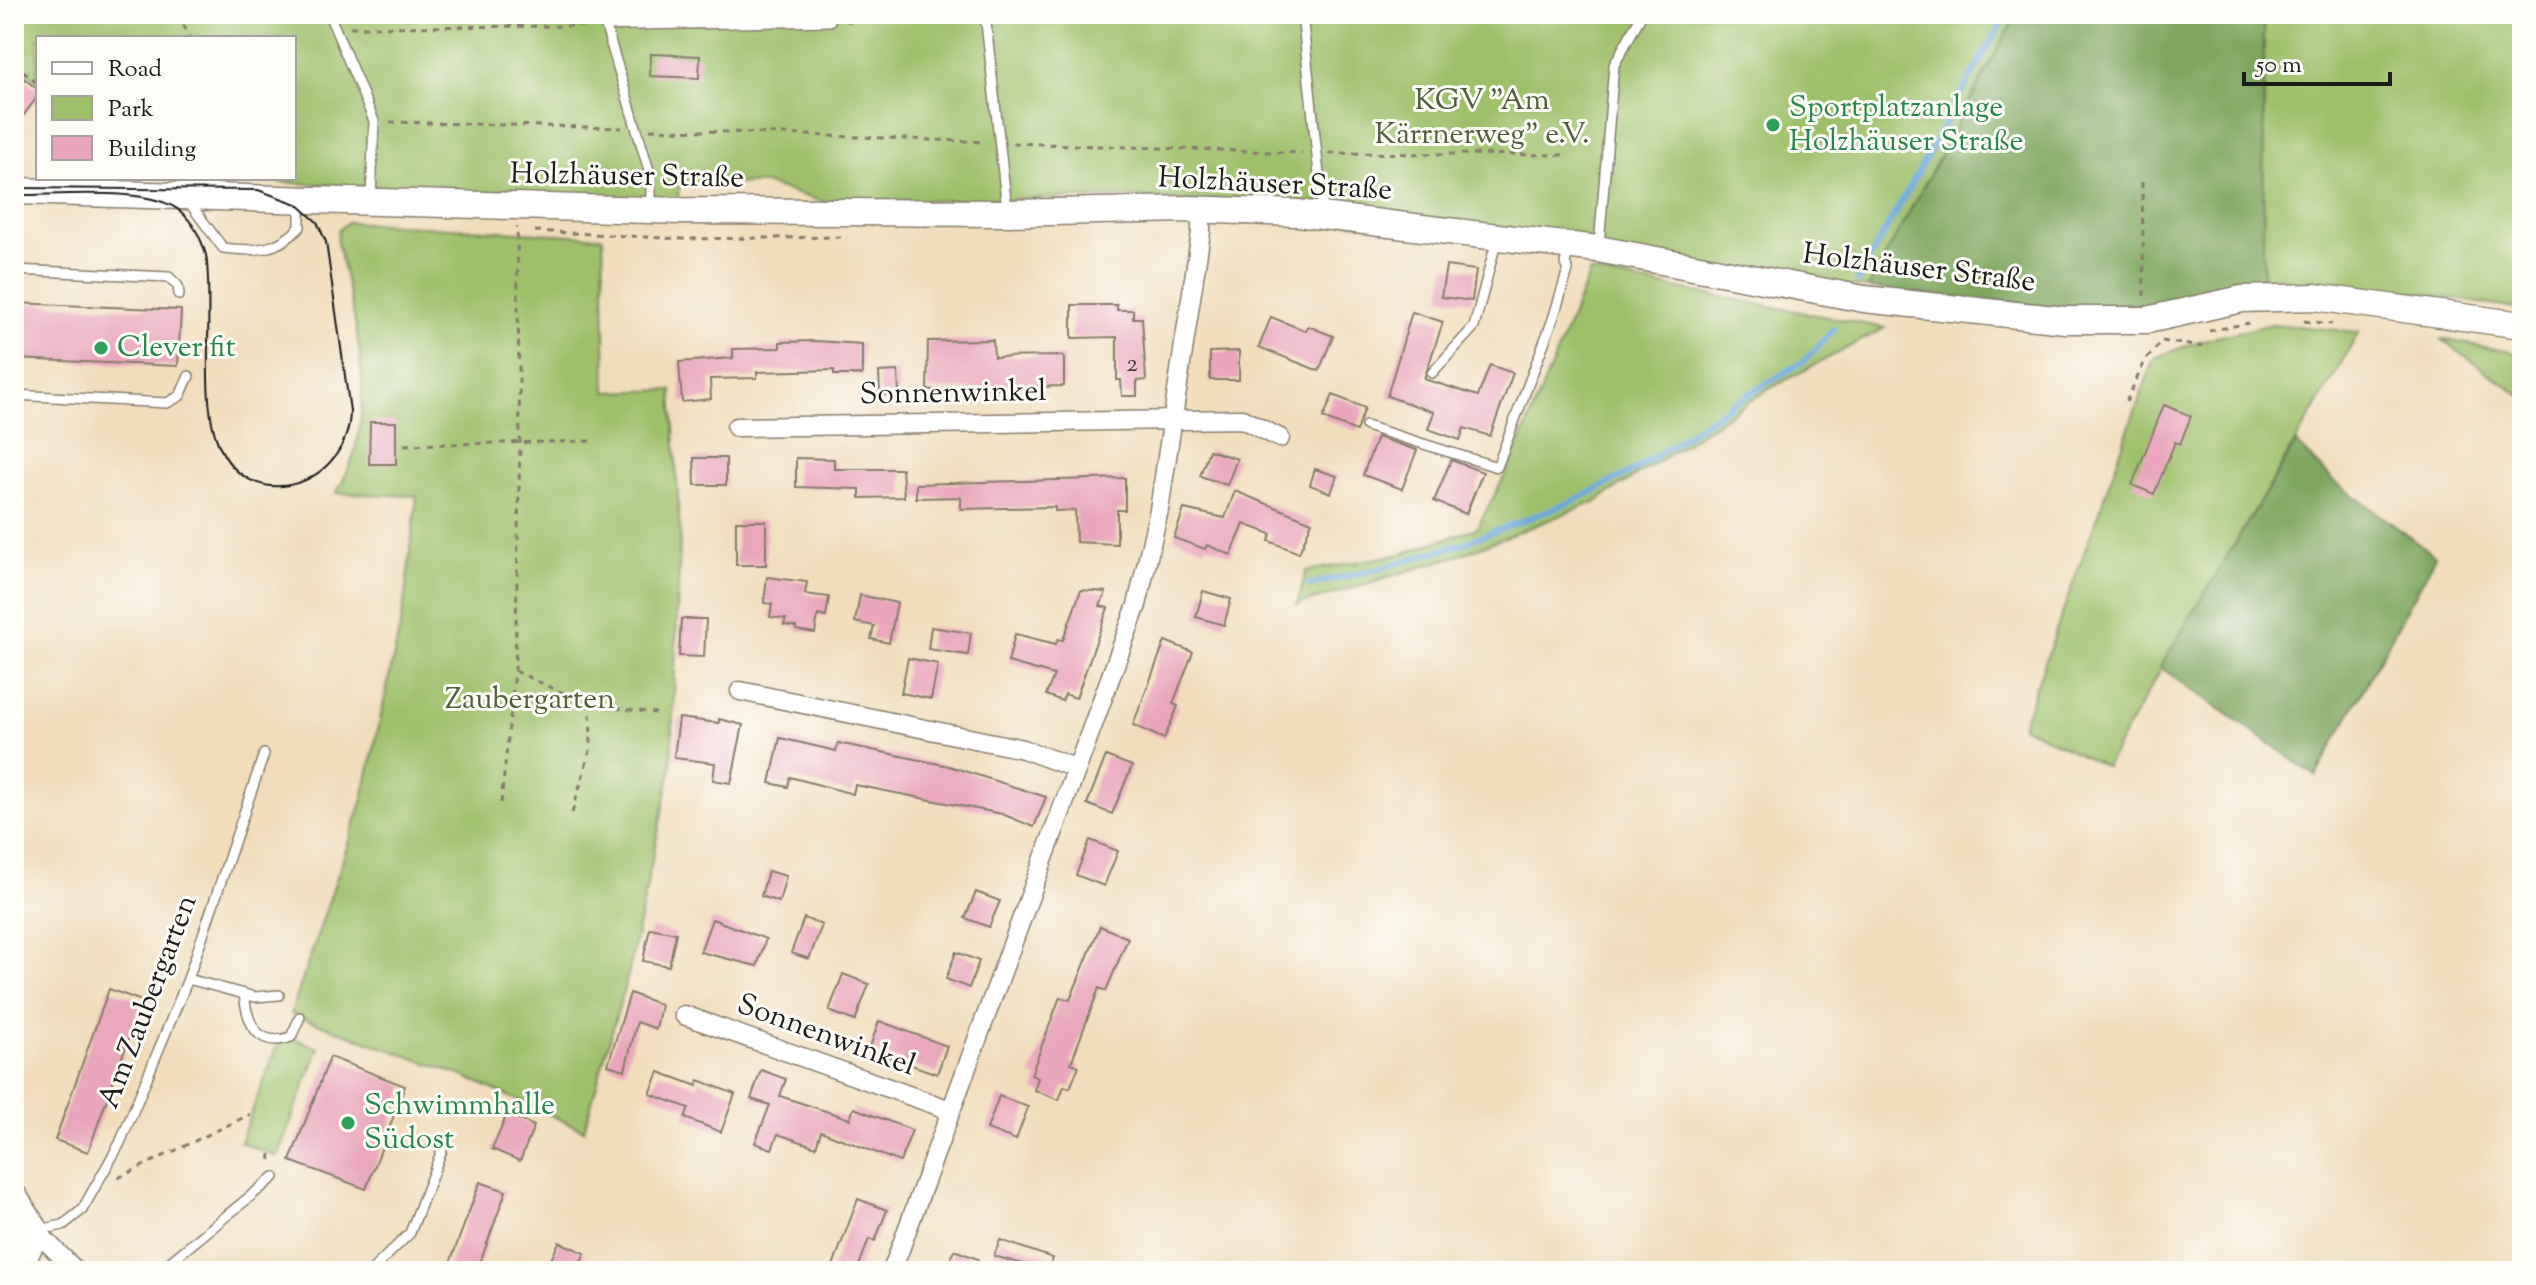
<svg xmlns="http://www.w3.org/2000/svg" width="2536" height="1285" viewBox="0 0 2536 1285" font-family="'Sorts Mill Goudy',serif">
	<rect width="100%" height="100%" fill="#fdfcf7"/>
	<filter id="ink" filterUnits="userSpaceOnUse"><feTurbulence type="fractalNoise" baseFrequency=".0125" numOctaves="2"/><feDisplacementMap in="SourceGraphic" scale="16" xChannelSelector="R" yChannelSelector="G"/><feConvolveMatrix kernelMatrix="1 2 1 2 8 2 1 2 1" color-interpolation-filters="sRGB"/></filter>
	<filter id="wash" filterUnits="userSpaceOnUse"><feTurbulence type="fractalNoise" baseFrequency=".006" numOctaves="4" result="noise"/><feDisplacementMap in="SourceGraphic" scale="32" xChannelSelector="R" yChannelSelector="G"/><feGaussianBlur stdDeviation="1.8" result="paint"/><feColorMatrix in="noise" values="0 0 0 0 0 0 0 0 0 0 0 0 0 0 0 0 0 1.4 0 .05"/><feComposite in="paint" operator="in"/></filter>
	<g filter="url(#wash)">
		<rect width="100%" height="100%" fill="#f1ddbc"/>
		<g fill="#9ec06a" stroke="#5d6e43" stroke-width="2">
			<polygon points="14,14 2017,14 1868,288 1146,197 824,202 765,184 680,182 677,203 258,181 258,178 294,178 294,38 38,38 38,81 14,61"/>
			<polygon points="2264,14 2522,14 2522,310 2407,291 2263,283"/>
			<path d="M348,222L603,237L606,392L672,390L680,536L671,770L629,971L584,1130L463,1076L291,1014L363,799L403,613L417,496L336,493C383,419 356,322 337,242L338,230Z"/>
			<polygon points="1590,272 1885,328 1767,390 1597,501 1460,555 1297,605 1306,571 1401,554 1477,528 1511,464"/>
			<path d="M2273,324L2359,332C2277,478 2186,619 2106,767L2022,726L2154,358L2199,341Z"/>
			<polygon points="2441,339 2522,354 2522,397"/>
			<polygon points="282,1034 319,1048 277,1157 240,1142"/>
		</g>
		<g fill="#7ea65e" stroke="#4d613d" stroke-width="2">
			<polygon points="2017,14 2264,14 2263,283 2144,307 2052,308 1868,288"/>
			<polygon points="2296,443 2334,481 2436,556 2316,776 2160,667"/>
		</g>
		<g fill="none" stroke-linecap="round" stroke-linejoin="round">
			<g stroke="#6ba6db" stroke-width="6">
				<polyline points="1857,281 2006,14"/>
				<polyline points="1308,585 1379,569 1464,543 1571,502 1635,470 1731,405 1804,361 1834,329"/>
			</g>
		</g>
		<g id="blocks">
			<g fill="#e9a6bc">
				<polygon points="651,54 700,56 699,78 650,76"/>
				<polygon points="14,70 38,90 38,96 14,128"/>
				<polygon points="1446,266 1476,270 1472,301 1441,297"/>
				<polygon points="14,303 181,310 178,366 14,359"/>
				<polygon points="1072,305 1117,305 1117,310 1133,310 1133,318 1142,318 1146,380 1137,381 1137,396 1122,396 1121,380 1117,380 1117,337 1072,338"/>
				<polygon points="1412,312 1443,322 1424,379 1478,396 1490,365 1513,373 1490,436 1464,428 1460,440 1428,429 1434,412 1387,396"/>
				<polygon points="1271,317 1306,331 1308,326 1333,336 1319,371 1259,347"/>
				<polygon points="993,340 994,357 1064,356 1064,386 927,390 928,341"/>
				<polygon points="815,341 862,344 862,375 834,375 834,370 757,372 757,378 710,379 711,399 682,402 679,362 733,358 733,349 780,348 780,342"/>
				<polygon points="1239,351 1239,380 1210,380 1210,352"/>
				<polygon points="898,371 899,394 880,395 879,372"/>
				<polygon points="1333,395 1365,408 1356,431 1323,418"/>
				<polygon points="2164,405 2191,416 2180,444 2175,442 2154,494 2132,485"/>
				<polygon points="370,422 396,422 396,464 369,464"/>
				<polygon points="1377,437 1417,450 1402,489 1363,475"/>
				<polygon points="1209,450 1237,459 1227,485 1200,476"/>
				<polygon points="694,458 726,458 726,485 695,485"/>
				<polygon points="796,458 834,459 834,469 902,469 904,497 860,498 860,489 796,487"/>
				<polygon points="1451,460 1483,472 1466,514 1434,501"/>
				<polygon points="1315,469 1337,476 1331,493 1310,485"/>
				<polygon points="1125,478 1125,510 1117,510 1117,544 1076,542 1075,510 1055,511 1055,507 961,509 961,497 916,498 916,484"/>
				<polygon points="1235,491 1312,522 1299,553 1269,541 1271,534 1244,524 1231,555 1207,545 1205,549 1174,538 1184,509 1225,518"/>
				<rect x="736" y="521" width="30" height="44"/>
				<polygon points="767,577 807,582 805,594 829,597 826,617 818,615 815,633 796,630 796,627 784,625 786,619 770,617 772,604 764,603"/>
				<polygon points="1081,590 1106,592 1100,606 1108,608 1076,698 1065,694 1062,701 1046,695 1054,675 1008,662 1015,634 1056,644 1058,639 1063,640"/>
				<polygon points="1203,591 1231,599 1224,625 1196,617"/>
				<polygon points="860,595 897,603 889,643 871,639 874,626 855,622"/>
				<polygon points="681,619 706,619 704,657 679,656"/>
				<polygon points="931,627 971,633 968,655 928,649"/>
				<polygon points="1165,641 1193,652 1173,704 1178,706 1164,739 1133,725"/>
				<polygon points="908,658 938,664 931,699 901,693"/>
				<polygon points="679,718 719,723 719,719 743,725 731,783 713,780 715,763 674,758"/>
				<polygon points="780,738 836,751 838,743 949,766 1046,797 1034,827 1002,814 855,785 853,794 790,777 788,787 770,783"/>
				<polygon points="1106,756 1132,766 1112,814 1087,804"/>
				<polygon points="1090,840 1118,851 1104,886 1076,875"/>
				<polygon points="768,871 786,876 779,902 761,896"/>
				<polygon points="976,892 1000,901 989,927 965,918"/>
				<polygon points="804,918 822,925 809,959 791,953"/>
				<polygon points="712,919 766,939 757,966 700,952"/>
				<polygon points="1100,926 1128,938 1106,991 1099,988 1071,1063 1079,1066 1070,1088 1064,1086 1059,1100 1034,1090 1038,1078 1031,1075 1060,997 1070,1000"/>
				<polygon points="650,928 676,933 669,966 643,961"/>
				<polygon points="956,952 979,961 969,988 946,979"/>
				<polygon points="843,974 869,984 855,1021 829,1011"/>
				<polygon points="109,989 142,1001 88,1152 55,1140"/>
				<polygon points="630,993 661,1005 656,1029 637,1022 625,1070 608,1065"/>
				<polygon points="879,1021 947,1046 937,1074 869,1050"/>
				<polygon points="330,1057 405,1086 366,1189 290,1161"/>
				<polygon points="761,1070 786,1079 780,1096 850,1119 854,1108 912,1130 900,1162 821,1131 816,1147 778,1134 772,1149 755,1143 770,1105 751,1099"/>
				<polygon points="659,1072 697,1086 699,1080 735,1094 721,1132 685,1118 689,1108 650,1094"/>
				<polygon points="999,1096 1028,1107 1016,1140 987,1129"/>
				<polygon points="507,1114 534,1126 520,1161 492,1149"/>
				<polygon points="480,1182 506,1191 477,1271 447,1271"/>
				<polygon points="858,1199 887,1210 875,1241 869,1239 857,1271 831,1271"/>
				<polygon points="1000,1240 1053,1258 1048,1271 994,1256"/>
				<polygon points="559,1242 585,1253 577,1271 546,1271"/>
				<polygon points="954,1250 978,1259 973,1271 946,1271"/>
			</g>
		</g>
	</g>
	<g filter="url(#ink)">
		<use href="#blocks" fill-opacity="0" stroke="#867c6c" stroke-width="2"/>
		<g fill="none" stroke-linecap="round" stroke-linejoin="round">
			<defs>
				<g id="lane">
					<polyline points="329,14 374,121 371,199"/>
					<polyline points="602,14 651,177 651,207"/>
					<polyline points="636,14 637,25 830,21 829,14"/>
					<polyline points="985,14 1007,209"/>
					<polyline points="1302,14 1323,212"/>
					<polyline points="606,26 637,25"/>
					<path d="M188,201L223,248C255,252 278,251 300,227V202"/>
					<polyline points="1599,245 1614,65 1642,14"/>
					<polyline points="14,270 169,277 178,286 179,295"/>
					<polyline points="1432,373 1474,327 1497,239"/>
					<polyline points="14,395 167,403 180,396 189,376"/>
					<polyline points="1366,426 1497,467 1553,319 1568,270 1565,263 1569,248"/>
					<polyline points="188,979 255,997 279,995"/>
					<path d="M244,994C247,1021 256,1049 291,1037L300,1017"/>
					<polyline points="39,1230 63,1225 82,1210 120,1143 188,979 264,754"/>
					<polyline points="159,1271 274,1177"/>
					<polyline points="371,1271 410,1233 442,1150"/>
				</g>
				<g id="street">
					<polyline points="736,427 1242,419 1280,438"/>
					<polyline points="740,691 1023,749 1075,768"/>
					<polyline points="684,1015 950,1110"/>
					<polyline points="36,1231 76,1271"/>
					<polyline points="892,1271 1137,605 1159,510 1201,232 1201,209"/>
				</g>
				<g id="secondary">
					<polyline points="14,191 682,211 1007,213 1189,209 1297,213 1598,249 1864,299 2065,320 2147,320 2242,299 2314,297 2522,325"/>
					<polyline points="14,1197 36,1231 18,1271"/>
				</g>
			</defs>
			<use href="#lane" stroke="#867c6c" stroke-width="12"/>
			<use href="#street" stroke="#867c6c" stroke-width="21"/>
			<use href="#secondary" stroke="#867c6c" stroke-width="29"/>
			<g stroke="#867c6c" stroke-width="3" stroke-dasharray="6 6" stroke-linecap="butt">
				<polyline points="178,14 190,38"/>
				<polyline points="846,21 970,21"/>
				<polyline points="1001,21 1150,14"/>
				<polyline points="350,27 590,26"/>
				<polyline points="14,63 38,84"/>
				<polyline points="390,122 622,128"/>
				<polyline points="650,129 986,142"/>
				<polyline points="1013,143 1302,153"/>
				<polyline points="1329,153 1565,155"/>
				<polyline points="2142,182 2144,299"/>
				<polyline points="535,231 682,239 847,237"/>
				<polyline points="2304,321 2332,324"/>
				<polyline points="2209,331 2249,323"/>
				<polyline points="2162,341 2202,347"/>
				<polyline points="2126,402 2145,361 2162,341"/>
				<polyline points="404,445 591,441"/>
				<polyline points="515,671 590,705 656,713"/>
				<polyline points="501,803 515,671 520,445 517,227"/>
				<polyline points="572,813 591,747 590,705"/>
				<polyline points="270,1154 272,1165"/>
				<polyline points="118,1178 251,1114"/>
			</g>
			<use href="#lane" stroke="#fff" stroke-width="9"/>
			<use href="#street" stroke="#fff" stroke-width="18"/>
			<use href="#secondary" stroke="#fff" stroke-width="26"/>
			<path stroke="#1c1c1c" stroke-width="2" d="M14,188L258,190L297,204L317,222L326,242L350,411C349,486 249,519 218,443C199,399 214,306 206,255C201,238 194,223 181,212C151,185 55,196 14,195"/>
		</g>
	</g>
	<g fill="#2e9e5b" stroke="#fdfcf7" stroke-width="3">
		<circle cx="1773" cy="125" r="8"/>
		<circle cx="101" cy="348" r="8"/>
		<circle cx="348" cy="1123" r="8"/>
	</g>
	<g text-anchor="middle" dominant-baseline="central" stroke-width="6" stroke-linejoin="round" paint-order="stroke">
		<g font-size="26" fill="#4f3e44">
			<text x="1132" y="364">2</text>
		</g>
		<g font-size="30" fill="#505e3b" stroke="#fdfcf7">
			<text x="1482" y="101">KGV "Am<tspan x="1482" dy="34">Kärrnerweg" e.V.</tspan></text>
			<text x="530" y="700">Zaubergarten</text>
		</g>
		<g font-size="30" fill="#27864d" stroke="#fdfcf7" text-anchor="start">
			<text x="1789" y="108">Sportplatzanlage<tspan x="1789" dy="34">Holzhäuser Straße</tspan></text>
			<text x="117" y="348">Clever fit</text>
			<text x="364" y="1106">Schwimmhalle<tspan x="364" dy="34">Südost</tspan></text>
		</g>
		<g font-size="30" fill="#1c1c1c" stroke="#fdfcf7">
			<text transform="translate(627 177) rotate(1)">Holzhäuser Straße</text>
			<text transform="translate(1275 185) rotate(3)">Holzhäuser Straße</text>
			<text transform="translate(1919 269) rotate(7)">Holzhäuser Straße</text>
			<text transform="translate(953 394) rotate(-1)">Sonnenwinkel</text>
			<text transform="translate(149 1002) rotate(-69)">Am Zaubergarten</text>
			<text transform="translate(826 1036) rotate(20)">Sonnenwinkel</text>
		</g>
	</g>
	<rect width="2536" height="1285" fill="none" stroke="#fdfcf7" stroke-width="48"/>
	<rect x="36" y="36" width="260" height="144" fill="#fdfcf7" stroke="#a3a29f" stroke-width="2"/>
	<rect x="52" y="62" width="40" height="12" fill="#ffffff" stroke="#a3a29f" stroke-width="2"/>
	<text x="108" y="76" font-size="24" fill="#1c1c1c">Road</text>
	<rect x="52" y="96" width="40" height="24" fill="#9ec06a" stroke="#a3a29f" stroke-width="2"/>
	<text x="108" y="116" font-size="24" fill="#1c1c1c">Park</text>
	<rect x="52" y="136" width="40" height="24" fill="#e9a6bc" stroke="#a3a29f" stroke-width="2"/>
	<text x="108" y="156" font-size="24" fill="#1c1c1c">Building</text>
	<path d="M2244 72v12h146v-12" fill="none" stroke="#1c1c1c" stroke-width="4"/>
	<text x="2256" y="72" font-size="24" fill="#1c1c1c" stroke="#fdfcf7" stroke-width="6" paint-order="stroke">50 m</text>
</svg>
